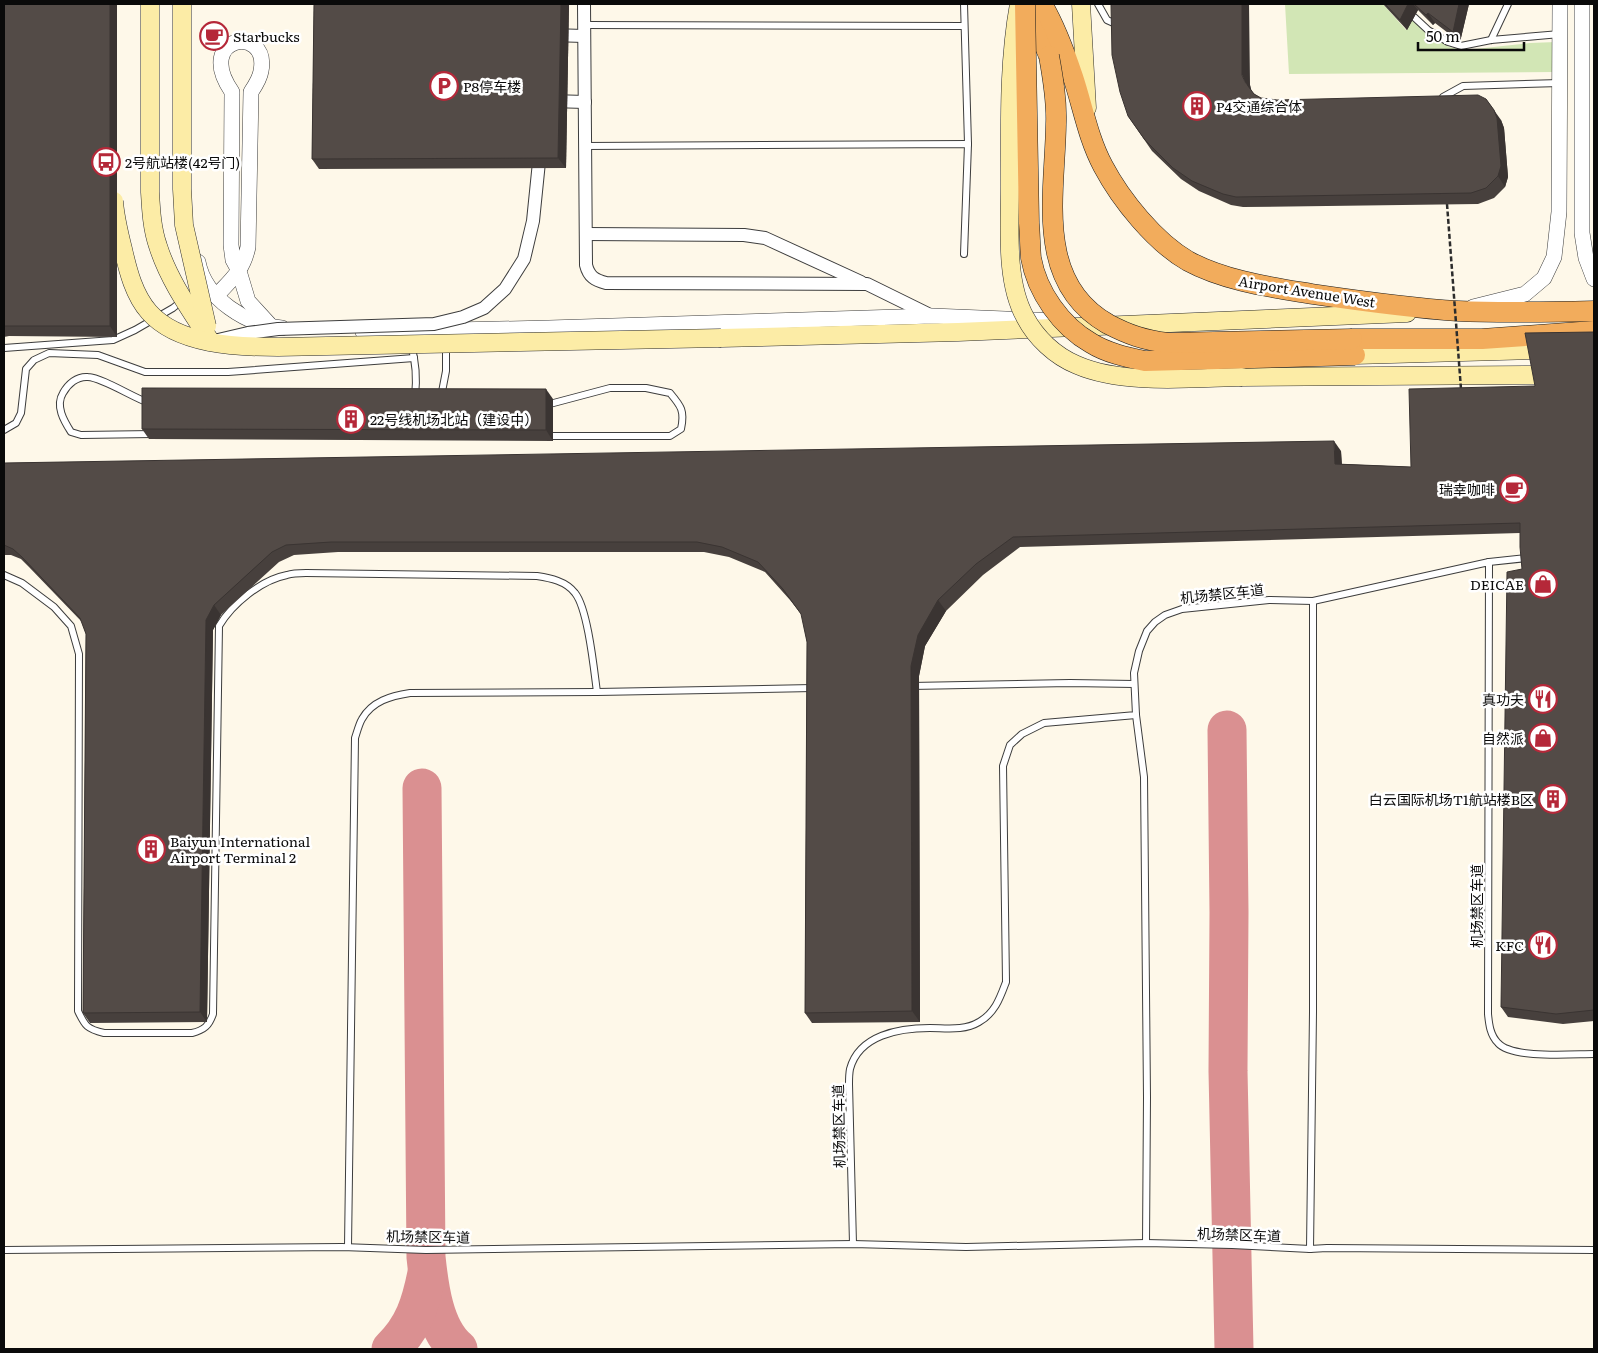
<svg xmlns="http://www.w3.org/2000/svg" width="1598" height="1353" viewBox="0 0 1598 1353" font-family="Literata,'Noto Sans SC',serif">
	<rect width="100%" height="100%" fill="#fef8e9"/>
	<polygon fill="#d2e6b5" points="1285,4 1383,4 1406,30 1414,17 1420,27 1447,46 1453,48 1466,50 1530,43 1556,42 1556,72 1289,74"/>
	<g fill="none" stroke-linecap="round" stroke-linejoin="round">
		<g stroke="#da9091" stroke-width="39">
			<polyline points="1227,730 1229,912 1228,1071 1234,1349"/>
			<path d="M422,788L426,1257C429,1286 434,1329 458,1349"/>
			<path d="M391,1349C414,1327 421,1303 427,1273"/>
		</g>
		<defs>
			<g id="service">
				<polyline points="964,4 968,144"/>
				<polyline points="1098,4 1107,20 1118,25"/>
				<polyline points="1414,17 1428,30 1448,42 1461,46 1491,40 1560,34"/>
				<polyline points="584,25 964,26"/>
				<polyline points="1491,40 1508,4"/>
				<polyline points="1441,101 1443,97 1463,86 1560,83"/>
				<polyline points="585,146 968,144 964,254"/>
				<path d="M411,345C416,362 417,379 415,397"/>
				<polyline points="4,348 113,340 135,330 173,308 183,300"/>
				<polyline points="441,397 446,371 446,345"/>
				<path d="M149,403C132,397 103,378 88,377C77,376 68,384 63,393C55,406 64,421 71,432L81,435L153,434"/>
				<polyline points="4,430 16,423 21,413 26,369 34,360 49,353 98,355 145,372 228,372 414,358"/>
				<path d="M546,436H670L681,429C685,411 681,406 670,393L646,388H610L546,405"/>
				<polyline points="1489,562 1527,558"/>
				<path d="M4,575L22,583L54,607L71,626L79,654L78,1011C85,1026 87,1029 104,1033H192C204,1030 209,1026 213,1014L219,626C232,604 261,580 287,575C293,573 300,573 306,573L537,576C550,578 566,581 575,593C588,609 594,670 597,692"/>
				<polyline points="911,686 1070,683 1134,684"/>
				<polyline points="1136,715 1144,777 1147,1097 1146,1243"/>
				<path d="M853,1244L849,1084C849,1080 849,1074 850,1069C859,1035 899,1028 930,1028C946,1028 964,1031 979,1022C995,1013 1000,998 1006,982L1003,766L1010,745L1022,734L1044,723L1136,715L1134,673L1139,651L1147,631L1155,622L1165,615L1182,609L1269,600L1313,601L1489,562L1488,1014C1489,1024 1490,1035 1498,1043C1512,1059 1572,1054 1594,1054"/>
				<path d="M348,1247L355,738C357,732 359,724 362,719C372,701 391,696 410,693L597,692L813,688"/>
				<polyline points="1310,1249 1313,1012 1313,601"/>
				<polyline points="4,1250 342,1247 426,1250 853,1244 966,1247 1146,1243 1232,1245 1310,1249 1327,1248 1594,1250"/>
			</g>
			<g id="minor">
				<path d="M584,4L586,265C589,277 595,280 606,283L867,284L932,316"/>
				<polyline points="551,35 584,36"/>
				<polyline points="551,101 585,102"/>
				<polyline points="586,234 744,235 765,238 861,282"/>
			</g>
			<g id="tertiary">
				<polyline points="1582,4 1582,233 1586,258 1594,279"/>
				<path d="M198,262C205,299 247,325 282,328"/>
				<path d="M216,296C231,280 243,271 248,247L251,92C255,86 260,78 261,71C270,24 193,35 232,92L231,245L233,260L239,271L248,301L269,324"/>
				<polyline points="1473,307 1525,294 1544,278 1554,257 1559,212 1560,4"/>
				<polyline points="363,332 549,328 932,316 1059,321"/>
			</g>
			<g id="secondary">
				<polyline points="1081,4 1087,108"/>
				<polyline points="721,338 958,332 1407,313"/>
				<polyline points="1355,355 1533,350"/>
				<polyline points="1242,377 1538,375"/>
			</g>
			<g id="trunk">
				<polyline points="1027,4 1049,56"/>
				<path d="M1042,4C1055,26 1065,53 1073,77C1083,107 1088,138 1103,166C1121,200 1155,242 1188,261C1225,281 1270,287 1312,294C1360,301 1409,308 1458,311C1503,313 1549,312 1594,311"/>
				<polyline points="1352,339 1482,339 1594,331"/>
			</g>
		</defs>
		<use href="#service" stroke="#3d3d3d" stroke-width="8"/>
		<use href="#minor" stroke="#3d3d3d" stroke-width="14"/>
		<use href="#tertiary" stroke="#3d3d3d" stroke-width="16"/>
		<use href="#secondary" stroke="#2c2c2c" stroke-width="19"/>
		<use href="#trunk" stroke="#1b1b1b" stroke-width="21"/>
		<use href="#service" stroke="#fff" stroke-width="6"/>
		<use href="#minor" stroke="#fff" stroke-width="12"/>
		<use href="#tertiary" stroke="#fff" stroke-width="15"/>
		<use href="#secondary" stroke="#fceca6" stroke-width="18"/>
		<use href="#trunk" stroke="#f2ac5c" stroke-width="20"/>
		<defs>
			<polyline id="minor-bridge" points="218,340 248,333 278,329 434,324 463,317 484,308 505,289 524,259 533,221 539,162"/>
			<g id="secondary-bridge">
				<path d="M150,4V192C151,210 152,229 158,246C169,281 191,311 211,342"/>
				<polyline points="182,4 182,189 184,225 207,326"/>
				<path d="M1019,4C1008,65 1010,125 1010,186C1010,226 1005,281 1025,317C1036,338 1055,356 1077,365C1123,385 1191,378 1242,377"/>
				<path d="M114,201C115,217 119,233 123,249C128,271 134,295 149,312C178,345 237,347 278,347L721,338"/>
			</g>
			<g id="trunk-bridge">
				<path d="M1025,4L1029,223C1030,235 1030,247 1031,258C1037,292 1061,326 1091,343C1107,353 1126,357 1145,361L1355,355"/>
				<path d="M1049,56C1053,78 1057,101 1056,124C1055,194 1034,282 1108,324C1129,335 1144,340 1168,343L1352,339"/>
			</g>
		</defs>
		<use href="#minor-bridge" stroke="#3d3d3d" stroke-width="14" stroke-linecap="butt"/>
		<use href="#secondary-bridge" stroke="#2c2c2c" stroke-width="19" stroke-linecap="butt"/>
		<use href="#trunk-bridge" stroke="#1b1b1b" stroke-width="21" stroke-linecap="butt"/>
		<polyline stroke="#2c2c2c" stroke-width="2.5" stroke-dasharray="5 2.5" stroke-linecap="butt" points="1447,204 1461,389"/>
		<use href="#minor-bridge" stroke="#fff" stroke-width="12"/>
		<use href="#secondary-bridge" stroke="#fceca6" stroke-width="18"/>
		<use href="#trunk-bridge" stroke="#f2ac5c" stroke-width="20"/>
	</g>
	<g fill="#47403d">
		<polygon points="4,4 117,4 117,337 9,336 4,337"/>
		<polygon points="314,4 569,4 566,168 319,169 312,159"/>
		<polygon points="1383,4 1469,4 1460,42 1435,23 1433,25 1418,10 1407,30"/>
		<polygon points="1250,85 1251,90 1254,94 1261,98 1277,100 1501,120 1504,128 1508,177 1505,187 1494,198 1478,204 1243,207 1231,205 1199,191 1181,179 1152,151 1128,116"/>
		<polygon points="1594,332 1594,1021 1563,1024 1508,1017 1501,1007 1522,569 1520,533 1020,547 983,575 946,611 925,646 919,676 920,1022 812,1023 805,1013 807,642 802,615 790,600 765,572 729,557 704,552 338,552 294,555 279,562 221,615 213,630 207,1022 90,1023 83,1013 86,634 82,622 29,567 21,559 11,555 4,555 4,463 1341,451 1342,464 1411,467 1535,386"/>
		<polygon points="553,399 553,441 149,439 142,429"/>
	</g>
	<g fill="#3a3432">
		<polygon points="110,4 117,4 117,337 110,326"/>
		<polygon points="561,4 569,4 566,168 558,158"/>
		<polygon points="1242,4 1249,4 1250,85 1252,93 1245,82 1242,75"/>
		<polygon points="1408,4 1413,4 1418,10 1407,30 1400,20"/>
		<polygon points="1459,4 1469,4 1460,42 1453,32"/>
		<polygon points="1428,13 1435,23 1433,25 1426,15"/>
		<polygon points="1486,99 1501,120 1504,128 1508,177 1505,187 1498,176"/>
		<polygon points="546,389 553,399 553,441 546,430"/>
		<polygon points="1334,441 1341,451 1342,474 1335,464"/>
		<polygon points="938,600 946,611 925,646 919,676 920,1022 912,1011 911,666 918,635"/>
		<polygon points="214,605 221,615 213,630 207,1022 200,1012 206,620"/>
	</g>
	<g fill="#534b47" stroke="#3a3432">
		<rect x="4" y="4" width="106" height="322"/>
		<polygon points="314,4 561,4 558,158 312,159"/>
		<polygon points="1111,4 1242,4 1242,75 1245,82 1254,94 1261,98 1277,100 1478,95 1486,99 1494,110 1497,118 1501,166 1498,176 1486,188 1471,193 1236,197 1223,194 1192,181 1173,168 1145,140 1128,116 1120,92 1112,55"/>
		<polygon points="1385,4 1408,4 1400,20"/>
		<polygon points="1414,4 1459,4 1453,32 1428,13 1426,15"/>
		<polygon points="1594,332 1594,1010 1556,1014 1501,1007 1507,572 1522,569 1520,547 1520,523 1013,537 976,564 938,600 918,635 911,666 912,1011 805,1013 807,642 801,614 783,589 758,562 722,547 697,542 331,542 286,545 272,552 214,605 206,620 200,1012 83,1013 86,634 80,618 22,557 13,549 4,545 4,463 1334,441 1335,464 1411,467 1409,389 1535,386 1525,333"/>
		<polygon points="142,388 546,389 546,430 142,429"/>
	</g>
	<defs>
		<symbol id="cafe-ring" viewBox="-11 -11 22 22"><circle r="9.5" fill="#fff" stroke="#b52839" stroke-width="1.5"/><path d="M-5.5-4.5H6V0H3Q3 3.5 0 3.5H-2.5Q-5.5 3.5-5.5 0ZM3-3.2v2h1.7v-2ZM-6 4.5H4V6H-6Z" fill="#b52839"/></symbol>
		<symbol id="parking-ring" viewBox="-11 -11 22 22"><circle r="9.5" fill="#fff" stroke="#b52839" stroke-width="1.5"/><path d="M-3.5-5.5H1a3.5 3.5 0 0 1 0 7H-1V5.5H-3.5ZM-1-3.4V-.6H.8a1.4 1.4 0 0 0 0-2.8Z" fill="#b52839"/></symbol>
		<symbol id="building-ring" viewBox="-11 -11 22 22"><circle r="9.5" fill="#fff" stroke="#b52839" stroke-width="1.5"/><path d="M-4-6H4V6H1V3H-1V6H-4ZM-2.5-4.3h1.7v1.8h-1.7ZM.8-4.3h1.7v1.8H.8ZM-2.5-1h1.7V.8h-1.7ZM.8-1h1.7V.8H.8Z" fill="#b52839"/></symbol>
		<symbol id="bus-ring" viewBox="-11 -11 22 22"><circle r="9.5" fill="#fff" stroke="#b52839" stroke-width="1.5"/><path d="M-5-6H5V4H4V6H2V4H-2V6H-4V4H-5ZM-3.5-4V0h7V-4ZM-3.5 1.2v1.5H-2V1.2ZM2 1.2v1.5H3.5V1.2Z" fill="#b52839"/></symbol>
		<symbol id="shop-ring" viewBox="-11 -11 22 22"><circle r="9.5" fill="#fff" stroke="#b52839" stroke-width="1.5"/><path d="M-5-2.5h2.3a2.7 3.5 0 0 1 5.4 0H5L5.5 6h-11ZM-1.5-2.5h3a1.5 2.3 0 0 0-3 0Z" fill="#b52839"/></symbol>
		<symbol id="restaurant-ring" viewBox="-11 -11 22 22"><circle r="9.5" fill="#fff" stroke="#b52839" stroke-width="1.5"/><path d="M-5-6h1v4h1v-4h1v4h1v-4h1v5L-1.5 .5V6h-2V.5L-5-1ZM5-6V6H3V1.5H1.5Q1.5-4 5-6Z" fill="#b52839"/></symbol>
	</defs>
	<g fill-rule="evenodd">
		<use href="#cafe-ring" x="198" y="20" width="32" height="32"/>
		<use href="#parking-ring" x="428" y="70" width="32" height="32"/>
		<use href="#building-ring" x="1181" y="90" width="32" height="32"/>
		<use href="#bus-ring" x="90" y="146" width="32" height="32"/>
		<use href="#building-ring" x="335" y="403" width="32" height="32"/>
		<use href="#cafe-ring" x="1498" y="473" width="32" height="32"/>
		<use href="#shop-ring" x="1527" y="568" width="32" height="32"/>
		<use href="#restaurant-ring" x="1527" y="683" width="32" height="32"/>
		<use href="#shop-ring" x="1527" y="722" width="32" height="32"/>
		<use href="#building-ring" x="1537" y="783" width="32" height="32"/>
		<use href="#building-ring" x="135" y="833" width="32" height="32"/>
		<use href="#restaurant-ring" x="1527" y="929" width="32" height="32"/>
	</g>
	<g text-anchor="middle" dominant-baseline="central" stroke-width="5" stroke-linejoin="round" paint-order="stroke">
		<g font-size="14" fill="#0a0a0a" stroke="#fff" text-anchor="start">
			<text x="233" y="36">Starbucks</text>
			<text x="463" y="86">P8停车楼</text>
			<text x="1216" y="106">P4交通综合体</text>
			<text x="125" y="162">2号航站楼(42号门)</text>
			<text x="370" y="419">22号线机场北站（建设中）</text>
			<text x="1495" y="489" text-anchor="end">瑞幸咖啡</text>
			<text x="1524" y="584" text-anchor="end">DEICAE</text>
			<text x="1524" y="699" text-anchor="end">真功夫</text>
			<text x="1524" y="738" text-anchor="end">自然派</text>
			<text x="1534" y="799" text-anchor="end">白云国际机场T1航站楼B区</text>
			<text x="170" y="841">Baiyun International<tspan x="170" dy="16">Airport Terminal 2</tspan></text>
			<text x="1524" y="945" text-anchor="end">KFC</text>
		</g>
		<g font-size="14" fill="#0a0a0a" stroke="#fff">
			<text transform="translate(1307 291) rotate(9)">Airport Avenue West</text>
			<text transform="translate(1222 593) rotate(-6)">机场禁区车道</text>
			<text transform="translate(1476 906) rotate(-90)">机场禁区车道</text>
			<text transform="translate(838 1126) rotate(-91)">机场禁区车道</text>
			<text transform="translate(1239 1234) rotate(2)">机场禁区车道</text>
			<text transform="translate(428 1236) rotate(1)">机场禁区车道</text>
		</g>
	</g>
	<rect width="1598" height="1353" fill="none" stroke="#0a0a0a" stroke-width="10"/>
	<path d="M1418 42v8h106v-8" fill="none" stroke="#0a0a0a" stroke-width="2.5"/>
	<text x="1426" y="42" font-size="15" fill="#0a0a0a" stroke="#ffffff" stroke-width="4" paint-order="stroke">50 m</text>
</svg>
